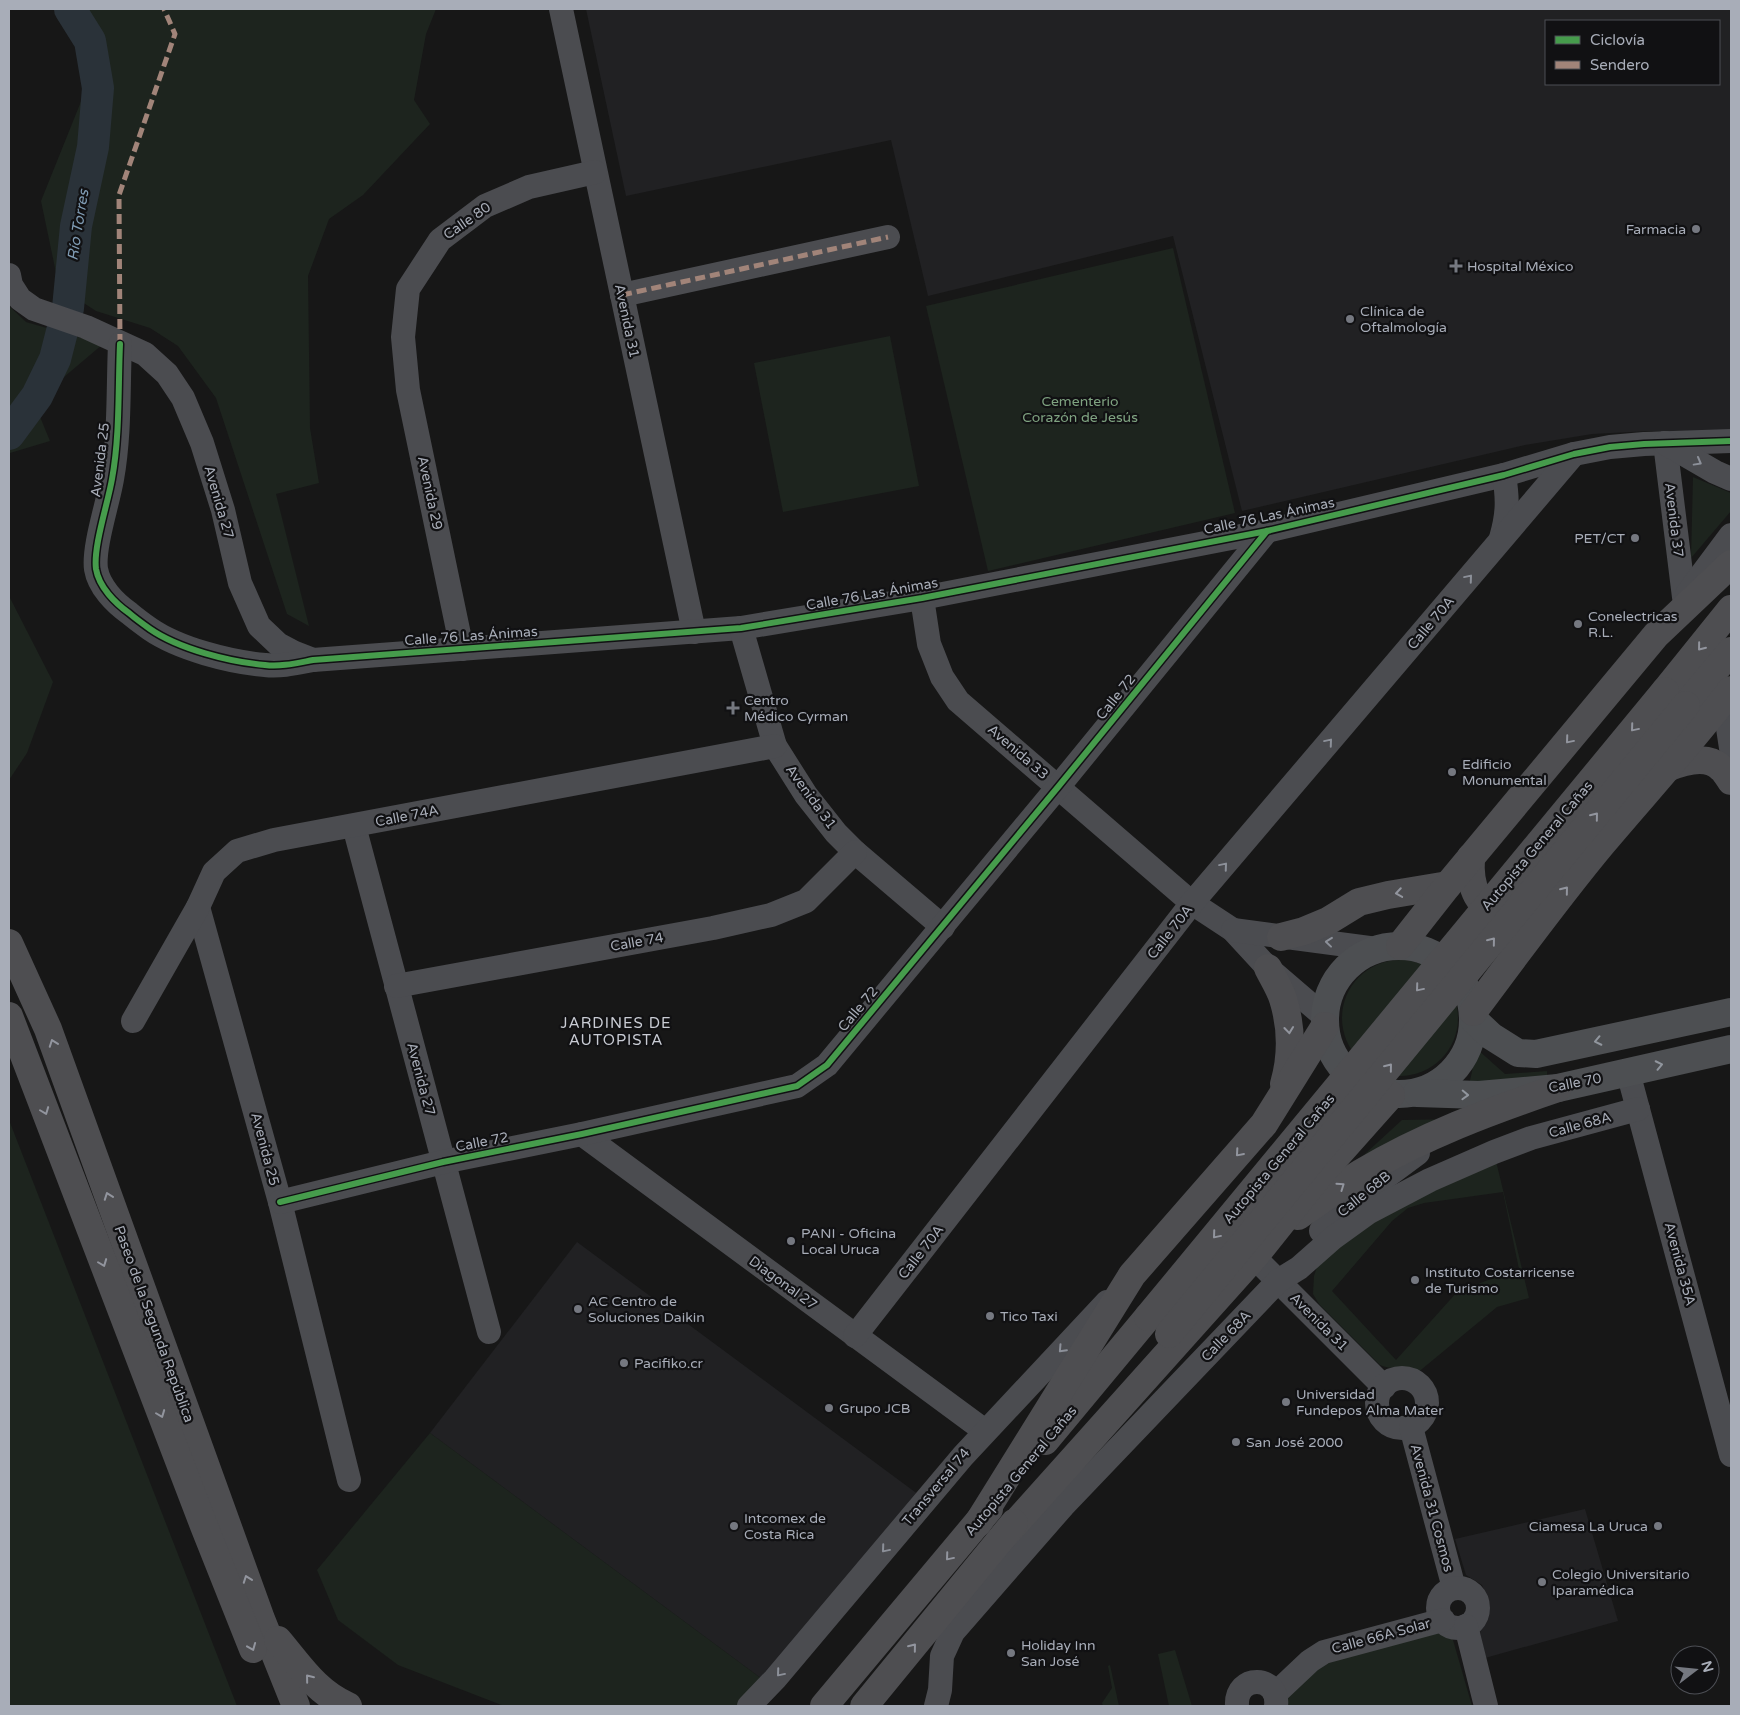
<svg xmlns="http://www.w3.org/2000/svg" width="1740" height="1715" viewBox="0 0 1740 1715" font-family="'Varela Round',sans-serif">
	<rect width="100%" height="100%" fill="#171717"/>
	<g fill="#212123" fill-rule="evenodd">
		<path d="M586,9H1731V432L1721,436L1650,431L1592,434L1525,445L1242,511L1173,236L928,296L891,140L626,196ZM1546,21H1719V84H1546Z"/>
		<polygon points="577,1242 919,1495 766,1682 430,1433"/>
		<polygon points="1585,1509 1618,1621 1485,1658 1480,1632 1487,1617 1489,1607 1486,1595 1482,1585 1466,1575 1455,1539"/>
	</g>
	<g fill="#1d241e" fill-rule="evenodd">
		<polygon points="87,9 436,9 426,34 414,100 430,124 363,195 329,219 308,276 310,428 319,483 276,494 309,626 287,614 216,398 178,346 150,328 96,311 59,287 41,201 84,94 99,38"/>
		<polygon points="1173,248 1235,513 988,571 926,306"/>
		<polygon points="9,306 26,322 103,344 64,377 38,412 50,441 10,453 9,455"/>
		<polygon points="890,336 919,486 783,512 754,363"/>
		<polygon points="1693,477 1731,493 1731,511 1691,558"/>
		<polygon points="9,596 53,682 27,753 9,780"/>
		<circle cx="1400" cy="1018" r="58"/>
		<polygon points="1477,1049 1505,1074 1547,1071 1547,1081 1469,1085"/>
		<polygon points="1459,1119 1328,1188 1402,1120"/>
		<polygon points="9,1120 237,1706 9,1706"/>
		<path d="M1496,1161L1529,1298L1497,1307L1416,1374C1403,1365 1394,1371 1380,1365L1319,1304L1313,1294L1314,1276L1319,1261L1373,1220ZM1503,1192L1519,1269L1458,1291L1396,1360L1332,1291L1392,1221L1408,1208L1424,1203Z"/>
		<polygon points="430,1433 766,1682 742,1706 504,1706 398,1665 338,1620 317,1570"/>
		<path d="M1428,1633C1438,1633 1445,1633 1453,1640L1472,1706H1283L1284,1694L1322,1663Z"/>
		<polygon points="1175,1650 1192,1706 1169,1706 1158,1654"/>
		<polygon points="1110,1665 1119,1706 1103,1706 1102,1703 1112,1688 1108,1666"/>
	</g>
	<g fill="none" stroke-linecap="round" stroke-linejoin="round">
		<polyline stroke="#2a3239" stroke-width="32" points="9,434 37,396 55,359 68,308 76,226 93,147 98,88 90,41 70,9"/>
		<g stroke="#4b4c50" stroke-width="24">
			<polyline points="561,9 694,632"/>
			<polyline points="9,275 11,285 20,299 34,309 86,327 145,354 167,374 183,398 202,443 223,510 240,583 259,626 278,644 295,653 313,660"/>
			<polyline points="622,295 888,237"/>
			<path d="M120,344C118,389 120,435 112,479C108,503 93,547 96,569C99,587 115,603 129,613C136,619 143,624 150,629C179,649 230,662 265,665C281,667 297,663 313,660L741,628L922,598L1267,531L1504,475L1574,454L1610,447L1644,444L1731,441"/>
			<polyline points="1665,443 1684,597"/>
			<polyline points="1665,443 1715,472 1731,479"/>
			<path d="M1501,538C1508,514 1508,499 1504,475"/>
			<polyline points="1687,594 1731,535"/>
			<polyline points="922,598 929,644 942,677 958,701 1192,903 1233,930 1268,968 1325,1017"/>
			<polyline points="741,628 775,746 806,795 836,833 855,852 943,927"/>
			<polyline points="462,649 408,390 403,337 408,289 440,240 485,206 529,187 595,172"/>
			<polyline points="1726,715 1731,748"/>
			<polyline points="354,826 489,1332"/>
			<polyline points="198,907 280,1202 349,1480"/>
			<polyline points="1233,930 1377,949"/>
			<polyline points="396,986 713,928 771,915 806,901 855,852"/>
			<polyline points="133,1021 198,907 214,872 237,851 274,840 775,746"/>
			<polyline points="1628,1072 1731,1455"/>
			<polyline points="582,1134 985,1431"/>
			<polyline points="280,1202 443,1162 582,1134 797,1086 827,1065 1058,787 1267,531"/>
			<polyline points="1321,1231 1348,1205 1418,1153"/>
			<polyline points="1254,1257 1384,1387"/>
			<polyline points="855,1336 1192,903 1574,454"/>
			<circle cx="1402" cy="1403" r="25"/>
			<polyline points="1411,1427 1454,1588"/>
			<circle cx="1458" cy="1608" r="20"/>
			<polyline points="1466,1626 1486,1706"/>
			<polyline points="1275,1694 1310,1661 1324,1652 1443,1620"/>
			<polyline points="749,1706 775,1679 963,1456 1107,1302"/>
			<polyline points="936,1706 940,1690 942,1656 953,1632 1063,1506 1278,1281 1299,1268 1333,1238 1369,1212 1430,1180 1494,1152 1531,1138 1638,1109"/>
			<path d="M1237,1706C1235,1673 1280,1675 1276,1706"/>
		</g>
		<g stroke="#4d4f52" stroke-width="28">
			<circle cx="1399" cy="1020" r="74"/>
			<polyline points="1474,1020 1491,1036 1518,1053 1536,1054 1731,1012"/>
			<polyline points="1417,1093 1479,1095 1558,1088 1731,1049"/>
		</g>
		<g stroke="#4e4e51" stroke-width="28">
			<polyline points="1665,691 1731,609"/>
			<polyline points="1686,705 1731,651"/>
			<path d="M1667,768C1682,762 1707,754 1721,768C1725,771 1728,777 1731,781"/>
			<path d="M1471,857C1469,888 1477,908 1508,918"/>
			<polyline points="1281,937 1304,931 1328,921 1359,902 1388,895 1448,885"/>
			<polyline points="9,943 48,1029 261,1619 296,1706"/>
			<polyline points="1400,946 1448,885 1656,635 1731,564"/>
			<path d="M1268,968C1273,978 1280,989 1283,999C1292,1028 1292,1056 1284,1084"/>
			<path d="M1473,1012C1515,956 1557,898 1602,844C1645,793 1691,743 1731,690"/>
			<polyline points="9,1016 204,1526 253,1649"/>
			<path d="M1298,1216C1319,1202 1340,1186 1361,1173C1423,1136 1490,1111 1558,1088"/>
			<polyline points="1045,1441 1148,1317"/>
			<polyline points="978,1523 1132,1275 1264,1124 1325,1026"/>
			<polyline points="1004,1536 1254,1257 1318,1177 1391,1095"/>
			<path d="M278,1640C300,1666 316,1692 348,1706"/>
			<polyline points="824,1706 989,1509"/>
			<polyline points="864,1706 1014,1523"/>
		</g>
		<g stroke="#4e4e51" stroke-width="28">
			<polyline points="1148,1317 1665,691"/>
			<polyline points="1169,1334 1686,705"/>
		</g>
		<g stroke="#a18479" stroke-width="5" stroke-dasharray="10 5" stroke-linecap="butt">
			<polyline points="622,295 888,237"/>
			<polyline points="120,344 119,195 175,34 164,9"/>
		</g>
		<defs>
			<g id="cycleway">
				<path d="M120,344C118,389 120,435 112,479C108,503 93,547 96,569C99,587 115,603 129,613C136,619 143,624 150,629C179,649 230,662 265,665C281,667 297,663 313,660L741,628L922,598L1267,531L1504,475L1574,454L1610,447L1644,444L1731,441"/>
				<polyline points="280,1202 443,1162 582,1134 797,1086 827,1065 1058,787 1267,531"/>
			</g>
		</defs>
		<use href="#cycleway" stroke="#111113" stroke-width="9"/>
		<use href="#cycleway" stroke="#469c4c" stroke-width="6"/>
	</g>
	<defs><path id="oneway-chevron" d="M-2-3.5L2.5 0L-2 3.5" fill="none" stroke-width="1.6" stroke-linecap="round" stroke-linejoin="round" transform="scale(1.25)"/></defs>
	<g stroke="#8c9099">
		<use href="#oneway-chevron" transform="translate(1698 462) rotate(29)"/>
		<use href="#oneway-chevron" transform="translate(1469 578) rotate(-50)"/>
		<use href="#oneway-chevron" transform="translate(1329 742) rotate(-50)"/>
		<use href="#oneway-chevron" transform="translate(1224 866) rotate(-50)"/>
		<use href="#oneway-chevron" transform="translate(1329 942) rotate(-174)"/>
		<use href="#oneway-chevron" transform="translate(1062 1349) rotate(133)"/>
		<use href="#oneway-chevron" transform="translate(885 1549) rotate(130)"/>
		<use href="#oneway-chevron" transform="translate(780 1673) rotate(130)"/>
	</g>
	<g stroke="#92959e">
		<use href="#oneway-chevron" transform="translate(1701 647) rotate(129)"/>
		<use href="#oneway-chevron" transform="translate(1634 728) rotate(130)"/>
		<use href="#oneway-chevron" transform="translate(1569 740) rotate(130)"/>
		<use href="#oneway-chevron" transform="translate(1595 816) rotate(-51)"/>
		<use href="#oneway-chevron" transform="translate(1565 890) rotate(-51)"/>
		<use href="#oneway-chevron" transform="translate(1399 893) rotate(171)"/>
		<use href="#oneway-chevron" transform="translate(1492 941) rotate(-51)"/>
		<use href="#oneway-chevron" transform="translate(1419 988) rotate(130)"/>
		<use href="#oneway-chevron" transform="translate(1289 1030) rotate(84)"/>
		<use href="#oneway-chevron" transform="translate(53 1043) rotate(-110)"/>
		<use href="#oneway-chevron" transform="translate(1389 1067) rotate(-51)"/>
		<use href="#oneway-chevron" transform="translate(45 1111) rotate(69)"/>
		<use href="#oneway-chevron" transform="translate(1239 1153) rotate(131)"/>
		<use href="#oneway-chevron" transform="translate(1341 1186) rotate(-35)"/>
		<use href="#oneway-chevron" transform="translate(108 1196) rotate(-110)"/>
		<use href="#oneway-chevron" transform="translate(1216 1235) rotate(130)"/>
		<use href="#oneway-chevron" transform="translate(103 1263) rotate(69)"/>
		<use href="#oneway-chevron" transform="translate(161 1414) rotate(69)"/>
		<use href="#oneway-chevron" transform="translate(949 1557) rotate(130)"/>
		<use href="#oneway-chevron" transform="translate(247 1579) rotate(-110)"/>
		<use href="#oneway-chevron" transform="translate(252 1647) rotate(68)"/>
		<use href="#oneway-chevron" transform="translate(913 1647) rotate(-51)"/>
		<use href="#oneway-chevron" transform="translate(309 1678) rotate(-129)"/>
	</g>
	<g stroke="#91969e">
		<use href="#oneway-chevron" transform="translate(1598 1041) rotate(168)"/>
		<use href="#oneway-chevron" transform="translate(1659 1065) rotate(-12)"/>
		<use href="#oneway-chevron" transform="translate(1465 1095) rotate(2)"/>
	</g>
	<g fill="#757880" stroke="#111113" stroke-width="2">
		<circle cx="1696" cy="229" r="5"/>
		<path d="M1453.5 258.5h5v5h5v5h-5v5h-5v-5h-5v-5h5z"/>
		<circle cx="1350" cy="319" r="5"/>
		<circle cx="1635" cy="538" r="5"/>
		<circle cx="1578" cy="624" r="5"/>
		<path d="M730.5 700.5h5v5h5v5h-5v5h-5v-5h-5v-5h5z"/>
		<circle cx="1452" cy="772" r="5"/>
		<circle cx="791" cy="1241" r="5"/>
		<circle cx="1415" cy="1280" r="5"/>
		<circle cx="578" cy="1309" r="5"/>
		<circle cx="990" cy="1316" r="5"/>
		<circle cx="624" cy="1363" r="5"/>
		<circle cx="1286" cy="1402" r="5"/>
		<circle cx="829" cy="1408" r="5"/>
		<circle cx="1236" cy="1442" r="5"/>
		<circle cx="734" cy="1526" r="5"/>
		<circle cx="1658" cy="1526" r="5"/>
		<circle cx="1542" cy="1582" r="5"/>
		<circle cx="1011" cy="1653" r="5"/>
	</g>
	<g text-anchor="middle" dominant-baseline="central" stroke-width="4.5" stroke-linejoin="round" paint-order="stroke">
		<g font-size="14" fill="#a8adb8" stroke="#111113">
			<text transform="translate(467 221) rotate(-35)">Calle 80</text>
			<text transform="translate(627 321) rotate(78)">Avenida 31</text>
			<text transform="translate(100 460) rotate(-83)">Avenida 25</text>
			<text transform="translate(430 493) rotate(78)">Avenida 29</text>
			<text transform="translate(219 502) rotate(74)">Avenida 27</text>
			<text transform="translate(1269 516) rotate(-12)">Calle 76 Las Ánimas</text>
			<text transform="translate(1674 520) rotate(83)">Avenida 37</text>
			<text transform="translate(872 594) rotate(-10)">Calle 76 Las Ánimas</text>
			<text transform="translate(1431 623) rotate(-50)">Calle 70A</text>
			<text transform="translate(471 636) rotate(-4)">Calle 76 Las Ánimas</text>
			<text transform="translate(1116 697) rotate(-51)">Calle 72</text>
			<text transform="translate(1018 752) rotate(41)">Avenida 33</text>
			<text transform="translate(811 797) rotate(54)">Avenida 31</text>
			<text transform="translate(407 816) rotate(-11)">Calle 74A</text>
			<text transform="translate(1537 846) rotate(-50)">Autopista General Cañas</text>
			<text transform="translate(1170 932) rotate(-52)">Calle 70A</text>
			<text transform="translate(637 942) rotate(-10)">Calle 74</text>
			<text transform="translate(858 1009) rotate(-50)">Calle 72</text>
			<text transform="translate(421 1079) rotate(75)">Avenida 27</text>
			<text transform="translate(1575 1083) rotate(-11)">Calle 70</text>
			<text transform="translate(1580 1125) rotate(-15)">Calle 68A</text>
			<text transform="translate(482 1142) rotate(-11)">Calle 72</text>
			<text transform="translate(265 1149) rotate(75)">Avenida 25</text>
			<text transform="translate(1279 1159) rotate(-50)">Autopista General Cañas</text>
			<text transform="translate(1364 1194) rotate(-39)">Calle 68B</text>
			<text transform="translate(921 1252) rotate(-52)">Calle 70A</text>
			<text transform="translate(1680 1264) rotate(75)">Avenida 35A</text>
			<text transform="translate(783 1283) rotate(36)">Diagonal 27</text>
			<text transform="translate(1319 1322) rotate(45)">Avenida 31</text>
			<text transform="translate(154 1324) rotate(70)">Paseo de la Segunda República</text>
			<text transform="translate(1226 1336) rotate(-46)">Calle 68A</text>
			<text transform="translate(1021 1471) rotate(-50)">Autopista General Cañas</text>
			<text transform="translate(936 1487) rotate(-50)">Transversal 74</text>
			<text transform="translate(1432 1508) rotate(75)">Avenida 31 Cosmos</text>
			<text transform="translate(1381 1636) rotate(-15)">Calle 66A Solar</text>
		</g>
		<g font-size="14" fill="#a8adb8" stroke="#111113" text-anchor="start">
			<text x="1686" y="229" text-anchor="end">Farmacia</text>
			<text x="1467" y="266">Hospital México</text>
			<text x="1360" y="311">Clínica de<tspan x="1360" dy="16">Oftalmología</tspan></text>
			<text x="1625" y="538" text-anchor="end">PET/CT</text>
			<text x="1588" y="616">Conelectricas<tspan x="1588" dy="16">R.L.</tspan></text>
			<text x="744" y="700">Centro<tspan x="744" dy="16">Médico Cyrman</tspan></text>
			<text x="1462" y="764">Edificio<tspan x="1462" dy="16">Monumental</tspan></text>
			<text x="801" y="1233">PANI - Oficina<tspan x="801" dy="16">Local Uruca</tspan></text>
			<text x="1425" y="1272">Instituto Costarricense<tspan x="1425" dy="16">de Turismo</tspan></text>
			<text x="588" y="1301">AC Centro de<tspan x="588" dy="16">Soluciones Daikin</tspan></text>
			<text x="1000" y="1316">Tico Taxi</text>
			<text x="634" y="1363">Pacifiko.cr</text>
			<text x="1296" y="1394">Universidad<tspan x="1296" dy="16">Fundepos Alma Mater</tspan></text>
			<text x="839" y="1408">Grupo JCB</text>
			<text x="1246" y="1442">San José 2000</text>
			<text x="744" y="1518">Intcomex de<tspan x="744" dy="16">Costa Rica</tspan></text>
			<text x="1648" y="1526" text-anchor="end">Ciamesa La Uruca</text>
			<text x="1552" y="1574">Colegio Universitario<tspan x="1552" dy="16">Iparamédica</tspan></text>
			<text x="1021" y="1645">Holiday Inn<tspan x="1021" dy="16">San José</tspan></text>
		</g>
		<g font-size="14" fill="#7fa381" stroke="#111113">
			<text x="1080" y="401">Cementerio<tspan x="1080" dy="16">Corazón de Jesús</tspan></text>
		</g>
		<g font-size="15" font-style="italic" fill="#7f9bb3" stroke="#111113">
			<text transform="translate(78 225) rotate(-81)">Río Torres</text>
		</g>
		<g font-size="15" letter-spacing="1" fill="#c9ccd4" stroke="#111113">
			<text x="616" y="1023">JARDINES DE<tspan x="616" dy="17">AUTOPISTA</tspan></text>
		</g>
	</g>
	<rect width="1740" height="1715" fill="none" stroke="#a8adb8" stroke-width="20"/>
	<rect x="1545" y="20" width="175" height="65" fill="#111113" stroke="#4d4f55"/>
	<rect x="1555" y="36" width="25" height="8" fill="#469c4c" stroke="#4d4f55"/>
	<text x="1590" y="45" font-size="15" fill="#a8adb8">Ciclovía</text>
	<rect x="1555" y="61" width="25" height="8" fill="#a18479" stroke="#4d4f55"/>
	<text x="1590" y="70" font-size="15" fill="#a8adb8">Sendero</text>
	<g transform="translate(1695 1670) rotate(74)"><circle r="24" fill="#111113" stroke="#4d4f55"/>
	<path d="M0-4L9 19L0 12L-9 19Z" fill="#757880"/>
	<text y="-8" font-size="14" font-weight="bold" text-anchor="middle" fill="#a8adb8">N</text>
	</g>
</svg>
